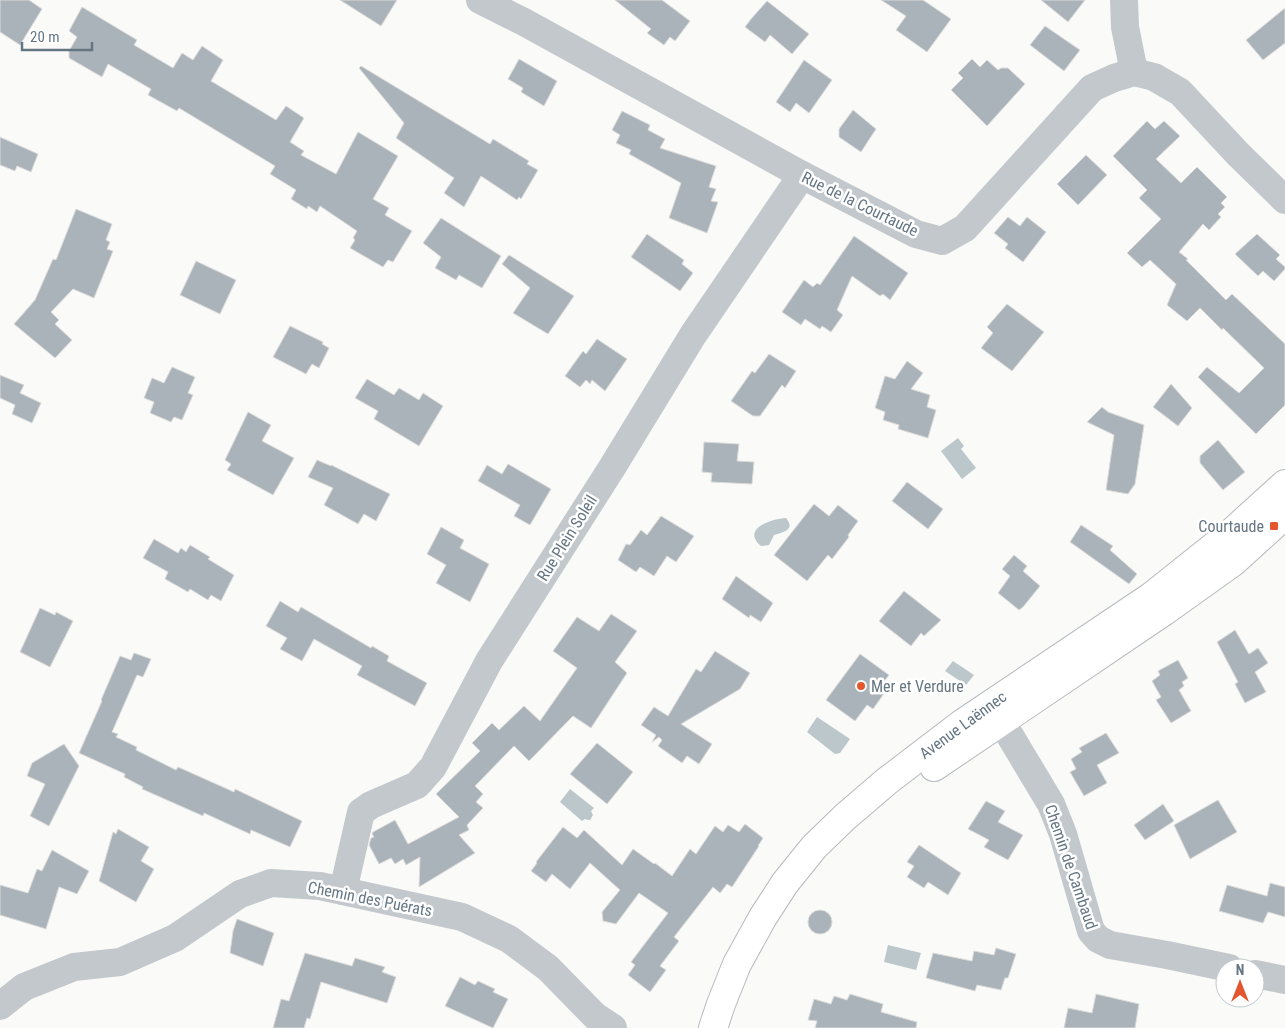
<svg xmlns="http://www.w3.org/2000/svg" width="1285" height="1028" viewBox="0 0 1285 1028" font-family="'Roboto Condensed',sans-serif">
	<rect width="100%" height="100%" fill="#fafaf8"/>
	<g fill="#bbc7cb">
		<polygon points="958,438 964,446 961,449 976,468 962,479 941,451"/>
		<path d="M786,518C796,530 783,532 774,535L769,545L761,546C741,529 771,519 786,518Z"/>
		<polygon points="953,661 974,675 966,685 945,671"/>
		<polygon points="817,717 850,739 840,753 835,754 807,732"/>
		<polygon points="570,789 594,808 591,811 593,815 590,820 588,820 585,819 582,821 560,802"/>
		<polygon points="888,945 921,953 916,970 884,962"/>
	</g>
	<g fill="#aab3b9" stroke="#dcdcda">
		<polygon points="0,0 29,0 42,9 20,45 0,32"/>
		<polygon points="340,0 397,0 381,26"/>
		<polygon points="615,0 662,0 690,21 675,41 670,37 664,45 647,33 651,29"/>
		<polygon points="881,0 923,0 951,19 927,52 896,30 906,16"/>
		<polygon points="1041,0 1085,0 1068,22"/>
		<polygon points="767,1 809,34 792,54 770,35 765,42 745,27 751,19"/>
		<polygon points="82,7 137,40 134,45 173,68 182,53 193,60 202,46 223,60 211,81 276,120 286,106 304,118 290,142 304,151 301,155 336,174 358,132 398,156 373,199 389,208 385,215 412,231 393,262 388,260 383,267 350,248 355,240 353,238 357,231 320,206 317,212 308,206 307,209 291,199 296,190 270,174 275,166 222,134 179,108 177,111 148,95 151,89 108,64 102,77 69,58 69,51 77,37 69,31"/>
		<polygon points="1285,8 1285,43 1263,60 1246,40"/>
		<polygon points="1045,26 1080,50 1064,71 1030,45"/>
		<polygon points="519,59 557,81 544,106 521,92 523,88 508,79"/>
		<polygon points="972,59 980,67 987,60 998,70 1001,68 1008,68 1025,84 987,126 951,90 963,78 958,73"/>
		<polygon points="804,60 832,80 809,113 796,103 790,112 776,102"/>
		<polygon points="361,66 490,144 493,139 529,161 527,164 538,170 521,199 519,197 517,200 481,176 464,207 444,193 454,178 396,138 404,123 359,68"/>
		<polygon points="853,110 876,129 861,152 839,137 839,129"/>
		<polygon points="622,111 650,125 648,130 665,139 660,148 716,166 709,187 716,189 711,201 718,202 707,233 669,218 681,183 629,154 631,150 616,143 620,135 612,130"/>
		<polygon points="1147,121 1155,129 1164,121 1180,136 1156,159 1181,183 1197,167 1227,197 1221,203 1225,207 1218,214 1221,217 1209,230 1203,224 1179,252 1188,259 1186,260 1226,300 1232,294 1285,344 1285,405 1256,434 1198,377 1207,367 1239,393 1264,368 1223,328 1222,330 1200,308 1187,321 1167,305 1176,284 1150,260 1142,267 1127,253 1161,219 1139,198 1147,190 1113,156"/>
		<polygon points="0,137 38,154 31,172 17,166 15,171 0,165"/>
		<polygon points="1086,155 1107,175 1078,205 1057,184"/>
		<polygon points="76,209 112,224 106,240 110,242 107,249 113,251 94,298 73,289 51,312 59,320 55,324 72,340 55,358 14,324 35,300 53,259 56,260"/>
		<polygon points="1008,217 1020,226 1027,217 1046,232 1023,262 1005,248 1008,244 994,233"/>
		<polygon points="441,218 501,256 482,288 459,275 456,280 435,268 441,257 423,243"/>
		<polygon points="647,234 684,260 682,264 693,273 680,291 631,257"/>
		<polygon points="1257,234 1280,255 1276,259 1285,267 1285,269 1274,281 1263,271 1258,276 1235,254"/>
		<polygon points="854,236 908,273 890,300 883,294 880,296 852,276 837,310 843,315 831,332 822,326 820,329 805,319 801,325 782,312 804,280 813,287 817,283 820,285"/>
		<polygon points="509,255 574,296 548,334 513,313 530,288 502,264"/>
		<polygon points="196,261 236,280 220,314 180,295"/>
		<polygon points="1007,304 1044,332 1012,371 981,348 993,333 987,327"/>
		<polygon points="290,326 323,342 322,344 329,348 319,368 312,364 306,374 273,357"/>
		<polygon points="597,339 627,359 605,391 592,380 590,384 586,380 580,387 565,376 583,351 586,354"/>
		<polygon points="769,354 796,371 785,388 782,385 760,416 753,416 731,401 752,371 755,373"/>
		<polygon points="907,361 923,373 911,389 930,395 927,407 936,410 928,438 898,429 899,425 883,420 885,412 875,408 885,376 895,379"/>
		<polygon points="172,367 195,377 188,393 193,395 182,420 174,417 171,422 150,413 154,402 144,398 152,378 164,383"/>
		<polygon points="0,375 24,385 20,393 41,403 32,423 12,414 15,405 0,398"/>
		<polygon points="367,379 394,395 399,388 419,400 423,393 443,406 419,446 374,419 378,411 355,398"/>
		<polygon points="1171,384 1192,408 1178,426 1153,407"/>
		<polygon points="1102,407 1108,412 1144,425 1135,484 1128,494 1106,490 1114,435 1087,422"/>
		<polygon points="248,412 271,425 262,441 294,458 273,495 227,470 231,464 225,460"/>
		<polygon points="1218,440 1245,472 1223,490 1200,463 1200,456"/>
		<polygon points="704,442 739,444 737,461 754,462 752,484 711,482 712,473 702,472"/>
		<polygon points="317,460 331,466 331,465 390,494 376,521 364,514 358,524 324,505 333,488 308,477"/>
		<polygon points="508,464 551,489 530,525 514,516 520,505 478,481 487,465 502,474"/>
		<polygon points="907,482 943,509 928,529 892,501"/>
		<polygon points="814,504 829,516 838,505 858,521 848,535 849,537 832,559 828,555 807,581 774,555"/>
		<polygon points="661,516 694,536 676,562 667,556 654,576 640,567 636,572 618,560 626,544 630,545 641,530 647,535"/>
		<polygon points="1081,525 1113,546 1110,550 1137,574 1129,584 1070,542"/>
		<polygon points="441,527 464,540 460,548 489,564 470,602 436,583 446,565 427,554"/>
		<polygon points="154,539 178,553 181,548 186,552 190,545 210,557 208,559 234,575 221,601 211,595 208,600 190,589 188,592 165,579 168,572 143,558"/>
		<polygon points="1014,555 1027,566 1023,571 1040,586 1023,607 1019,610 998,593 1010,576 1002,569"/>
		<polygon points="736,576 773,603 761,622 750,615 749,618 722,599"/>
		<polygon points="904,591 941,620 924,636 921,633 911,646 879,621"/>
		<polygon points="280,601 298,612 301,607 371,648 372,646 389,656 387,661 427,683 415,706 357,675 362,666 314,639 302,661 280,649 287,638 266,626"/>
		<polygon points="40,608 55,615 56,612 73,621 50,667 20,652"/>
		<polygon points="611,614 637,631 615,662 627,673 591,728 573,716 529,761 514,746 475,786 483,794 476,802 483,808 467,825 469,830 459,835 475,853 419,887 420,857 406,865 403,859 395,864 391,858 379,864 369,845 371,838 374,837 372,834 373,832 395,820 408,844 459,817 436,794 480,751 472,743 492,723 499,730 524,706 540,721 577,668 553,651 577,617 599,631"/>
		<polygon points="1235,630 1249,654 1258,648 1268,663 1255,672 1266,692 1245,703 1235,684 1238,682 1217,642"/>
		<polygon points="715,651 750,673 740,689 681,724 712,744 699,764 687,756 682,763 658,746 662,740 659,737 652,742 656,735 641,725 654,707 668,716 696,669 701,672"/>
		<polygon points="134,653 151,659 143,677 137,675 112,732 118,734 116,737 137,747 136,750 176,770 178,767 234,792 235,789 302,821 290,847 251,830 250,834 204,813 203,816 142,789 143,787 124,777 125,774 79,753 102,701 101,700 120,656 131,660"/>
		<polygon points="860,654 889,675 883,683 888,688 873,709 867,705 855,721 826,700"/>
		<polygon points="1178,660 1188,678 1182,682 1184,686 1179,690 1191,711 1171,723 1156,700 1161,697 1152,681 1160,675 1158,671"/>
		<polygon points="1106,733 1119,753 1097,765 1107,783 1084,796 1070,772 1076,769 1071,759 1082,752 1079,748"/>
		<polygon points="597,743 633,772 607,804 570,774"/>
		<polygon points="64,744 79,766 49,826 30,816 45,784 27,776 32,763"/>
		<polygon points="1218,800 1237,832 1190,859 1174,825"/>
		<polygon points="986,801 1005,811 998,822 1023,835 1008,860 984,847 989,840 968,829"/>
		<polygon points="1163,804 1174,821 1145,840 1134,825"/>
		<polygon points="745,824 763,838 758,846 759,846 732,887 727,884 720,893 713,887 674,937 679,941 660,966 666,970 650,992 628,975 635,965 631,962 668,913 639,893 616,924 603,921 602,912 620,890 590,863 570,889 552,874 546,882 531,871 537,863 536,862 563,827 577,838 584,830 622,865 633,849 654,864 655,863 672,876 690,849 696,854 715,826 723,832 728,825 739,832"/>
		<polygon points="118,829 149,847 141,861 154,869 136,902 99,881 113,832 116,834"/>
		<polygon points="919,845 961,873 948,895 928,882 924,888 907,877 914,866 907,862"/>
		<polygon points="52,850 89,871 77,894 59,887 46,929 0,915 0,885 28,893 37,869 42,871"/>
		<polygon points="1270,883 1285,887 1285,917 1268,912 1263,923 1219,911 1227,885 1267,896"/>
		<circle cx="820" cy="922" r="12"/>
		<polygon points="237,919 274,933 263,966 230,953 233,931"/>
		<polygon points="996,948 1016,954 1008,978 1005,978 1001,990 977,985 975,991 926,978 933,953 972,961 974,951 994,955"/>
		<polygon points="305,953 352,966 355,958 385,967 382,972 396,977 387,1003 321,982 310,1019 307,1018 304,1028 273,1028 281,999 289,1001"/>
		<polygon points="460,977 475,985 478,981 495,989 493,992 508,999 493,1028 445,1006"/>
		<polygon points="850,994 883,1004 881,1012 917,1022 916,1028 815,1028 817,1021 808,1020 814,999 831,1004 834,996 847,1000"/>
		<polygon points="1096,994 1139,1004 1135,1028 1064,1028 1068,1008 1092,1013"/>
	</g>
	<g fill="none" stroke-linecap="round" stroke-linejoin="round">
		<defs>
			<g id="major">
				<polyline points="934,767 1163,612 1233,562 1285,515"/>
				<polyline points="713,1028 721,1004 737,964 763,917 785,883 814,847 845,817 887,781 963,723 1152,596 1231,533 1285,484"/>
			</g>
		</defs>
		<use href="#major" stroke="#b5babe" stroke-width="30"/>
		<g stroke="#c3c8cc" stroke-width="28">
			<polyline points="480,0 524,22 802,175 916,234 942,241 965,228 1092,88 1114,78 1134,72 1154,77 1180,92 1238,154 1285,200"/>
			<polyline points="1124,0 1125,27 1134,72"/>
			<polyline points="991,704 1051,804 1063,834 1091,931 1098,939 1110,945 1167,955 1229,968"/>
			<polyline points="343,891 361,812 371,805 417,785 433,767 489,661 613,466 693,335 802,175"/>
			<polyline points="1255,974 1285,980"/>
			<polyline points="0,1006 24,987 74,967 120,962 175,938 240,894 271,883 320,886 462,917 509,939 548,968 595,1016 613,1028"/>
		</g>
		<use href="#major" stroke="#fff" stroke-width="28"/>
	</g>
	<g fill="#e4572e" stroke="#fff" stroke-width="2">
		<rect x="1269" y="521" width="10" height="10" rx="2.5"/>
		<circle cx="861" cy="686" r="5"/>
	</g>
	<g text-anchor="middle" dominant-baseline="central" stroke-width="5" stroke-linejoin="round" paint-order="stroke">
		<g font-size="16" fill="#657683" stroke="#fff">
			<text transform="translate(860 204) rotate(26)">Rue de la Courtaude</text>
			<text transform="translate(567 538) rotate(-58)">Rue Plein Soleil</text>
			<text transform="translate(963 725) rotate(-36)">Avenue Laënnec</text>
			<text transform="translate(1071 867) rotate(71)">Chemin de Cambaud</text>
			<text transform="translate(370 899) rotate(11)">Chemin des Puérats</text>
		</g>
		<g font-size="16" fill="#657683" stroke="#fff" text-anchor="end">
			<text x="1264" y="526">Courtaude</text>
			<text x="871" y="686" text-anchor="start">Mer et Verdure</text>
		</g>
	</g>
	<g transform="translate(1240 983)"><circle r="24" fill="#ffffff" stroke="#c1c8cd"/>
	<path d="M0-4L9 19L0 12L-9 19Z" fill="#e4572e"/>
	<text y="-8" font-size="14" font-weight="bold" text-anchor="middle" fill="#657683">N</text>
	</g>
	<path d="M22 42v8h70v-8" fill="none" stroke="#657683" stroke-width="2.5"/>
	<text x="30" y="42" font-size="15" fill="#657683" stroke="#ffffff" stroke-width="4" paint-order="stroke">20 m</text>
</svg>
